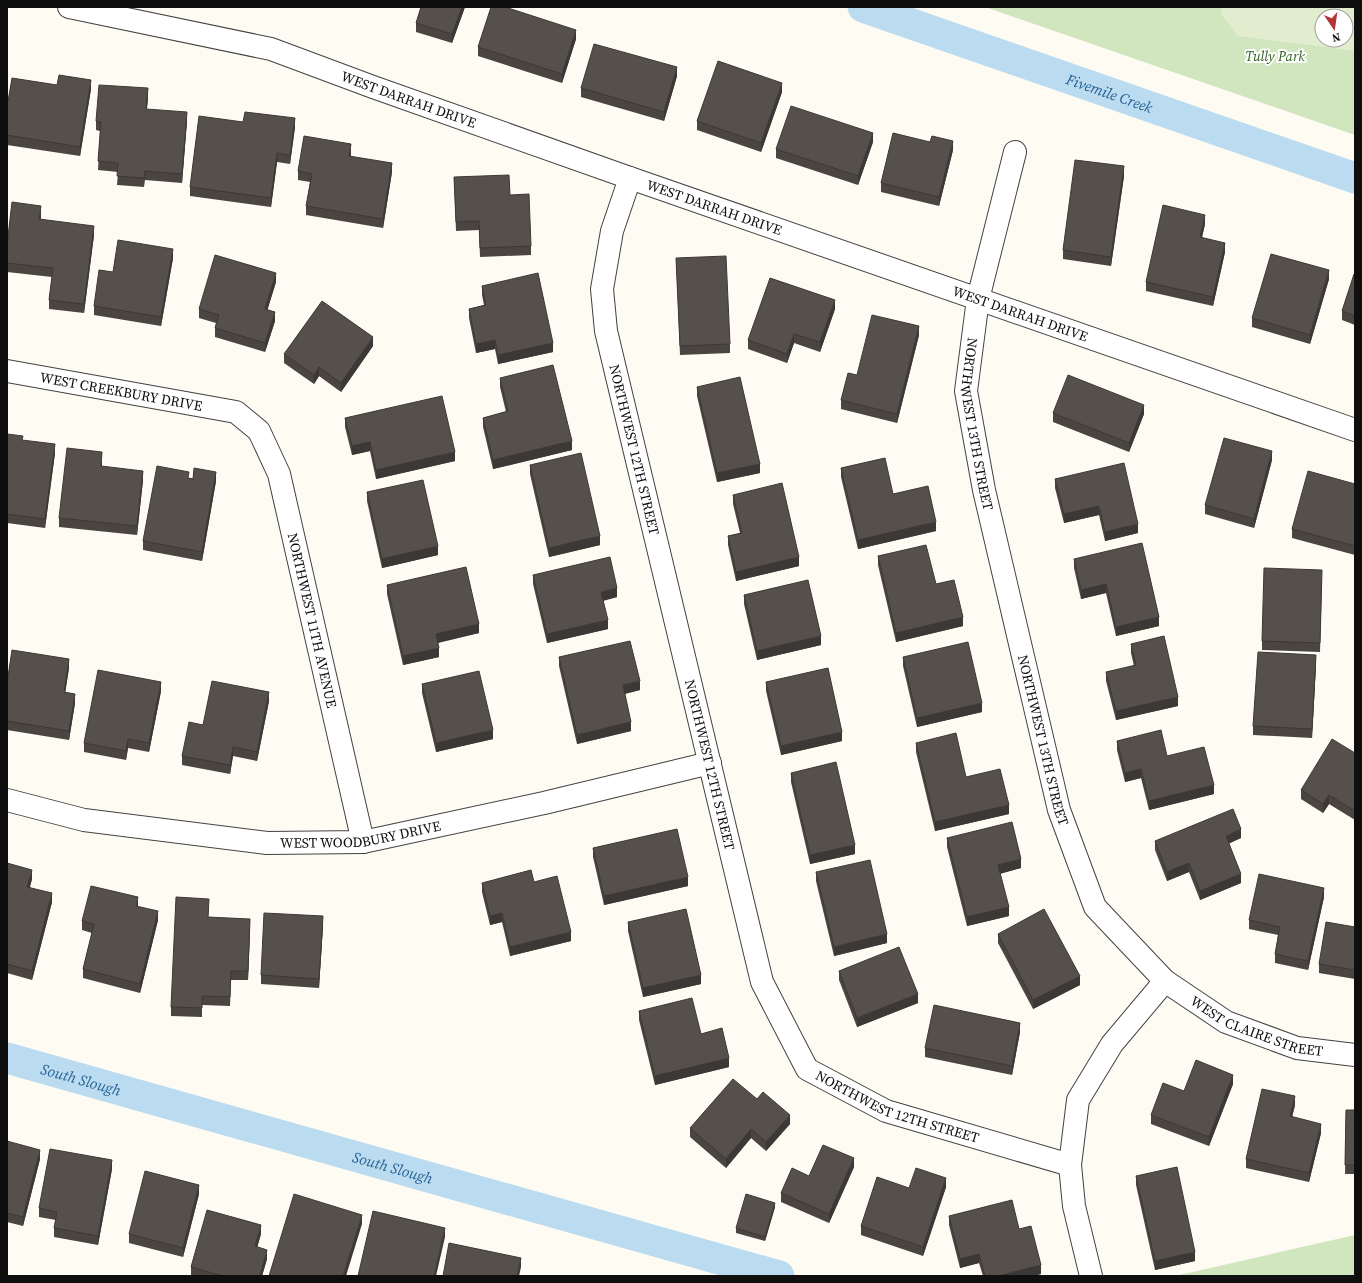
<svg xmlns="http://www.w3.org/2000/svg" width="1362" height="1283" viewBox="0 0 1362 1283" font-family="'Source Serif 4',serif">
	<rect width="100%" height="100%" fill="#fefcf2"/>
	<g fill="#d1e5be" fill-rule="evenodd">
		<path d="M985,7H1355V135ZM1322,16H1346V40H1322Z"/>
		<polygon points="1355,1235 1355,1276 1175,1276"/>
	</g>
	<path fill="#e2edcf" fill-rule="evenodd" d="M1222,7H1355V51L1238,36L1221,14ZM1322,16H1346V40H1322Z"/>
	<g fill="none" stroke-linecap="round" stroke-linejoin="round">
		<g stroke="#bbdbf0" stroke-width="31">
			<path id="s1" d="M863,7L1355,178"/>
			<path id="s2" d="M7,1058L779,1276"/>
		</g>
		<defs>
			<g id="minor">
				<path id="s3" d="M69,7L271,49L373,87L630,178L1355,430"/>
				<path id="s4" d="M1015,152L978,299L966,391L984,490L1059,810L1095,907L1165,981L1226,1022L1297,1048L1355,1055"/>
				<path id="s5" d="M630,178L612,231L602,289L606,331L762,982L807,1069L886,1111L1070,1165"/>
				<path id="s6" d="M7,371L236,412L259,431L279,474L363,842"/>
				<path id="s7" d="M7,800L84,820L267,843L363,842L544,803L710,763"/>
				<polyline points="1091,1276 1074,1206 1070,1165 1078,1100 1112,1044 1165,981"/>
			</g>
		</defs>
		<use href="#minor" stroke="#424242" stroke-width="24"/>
		<use href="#minor" stroke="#fff" stroke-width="22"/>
	</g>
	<g fill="#4a4541">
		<polygon points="418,7 465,7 452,43 416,32 416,23 421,8"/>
		<polygon points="576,39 562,83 478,56 478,47"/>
		<polygon points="677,76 664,121 581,97 581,88"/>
		<polygon points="91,89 80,156 7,145 7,107"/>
		<polygon points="782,92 761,152 697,130 697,121"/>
		<polygon points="148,97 147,109 187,121 182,183 145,180 144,187 117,185 118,172 98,170 100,131 96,130 96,121"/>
		<polygon points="243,122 295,127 290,164 277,162 271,207 190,196 190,187"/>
		<polygon points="873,142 858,185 776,158 776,149"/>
		<polygon points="953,150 939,206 881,192 881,183"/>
		<polygon points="351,153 351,156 392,172 383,228 306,215 306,206 310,182 298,180 298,171"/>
		<polygon points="1124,176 1111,266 1063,259 1063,250"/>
		<polygon points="454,177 531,246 531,255 480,257 479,230 456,231"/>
		<polygon points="41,215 41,219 94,235 84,313 49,309 49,300 52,277 7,272 7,245"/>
		<polygon points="1205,224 1202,237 1225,252 1213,306 1146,291 1146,282"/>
		<polygon points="173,258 161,326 94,315 94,306 113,272"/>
		<polygon points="676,258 730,344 730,353 680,355"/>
		<polygon points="1355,275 1355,325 1342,320 1342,311"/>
		<polygon points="1329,279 1310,344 1252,327 1252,318"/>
		<polygon points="276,282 267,310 275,321 265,352 215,337 215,328 216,323 199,318 199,309"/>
		<polygon points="482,286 553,352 498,364 495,349 476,353 469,318 469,309 484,305 482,295"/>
		<polygon points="835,309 820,352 794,343 787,363 748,349 748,340"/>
		<polygon points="919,335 897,423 841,409 841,400 857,375"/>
		<polygon points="373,346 341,392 319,376 314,384 284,363 284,354"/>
		<polygon points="500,378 572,450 493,469 483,427 483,418 506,412 500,387"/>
		<polygon points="697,387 760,473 717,482 697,396"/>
		<polygon points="1053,413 1144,414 1129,452 1053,422"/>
		<polygon points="345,418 455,461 376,479 370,451 352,455 345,427"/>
		<polygon points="7,434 55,453 45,528 7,523"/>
		<polygon points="1272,460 1254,528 1205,514 1205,505"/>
		<polygon points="102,461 102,466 143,480 137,535 59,527 59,518"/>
		<polygon points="530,465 600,545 549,557 530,474"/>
		<polygon points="841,468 893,494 936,531 858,549 841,477"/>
		<polygon points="189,478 216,481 202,561 143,550 143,541"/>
		<polygon points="1055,479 1138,533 1105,541 1099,515 1064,523 1055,488"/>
		<polygon points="1355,484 1355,555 1292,538 1292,529"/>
		<polygon points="367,492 438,555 382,568 367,501"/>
		<polygon points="733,495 799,566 736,581 728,545 728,536 740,533 733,504"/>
		<polygon points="878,556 963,626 896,642 878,565"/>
		<polygon points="1074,559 1159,626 1116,636 1106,593 1081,599 1074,568"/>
		<polygon points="533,575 617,597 603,601 608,629 547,643 533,584"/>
		<polygon points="1322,579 1320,652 1262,650 1262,641"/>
		<polygon points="387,585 479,633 438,643 439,657 403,665 387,594"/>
		<polygon points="744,595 821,645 757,660 744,604"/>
		<polygon points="1131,644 1178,706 1116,720 1106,681 1106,672 1134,666 1131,653"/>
		<polygon points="559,657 640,690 625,694 631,731 577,744 559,666"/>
		<polygon points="903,657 982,712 917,727 903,666"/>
		<polygon points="1316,664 1312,738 1253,735 1253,726"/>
		<polygon points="69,668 65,692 75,703 69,740 7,730 7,683"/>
		<polygon points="766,682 842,741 781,755 766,691"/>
		<polygon points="422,684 493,739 436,752 422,693"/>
		<polygon points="161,691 149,752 128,748 126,760 84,752 84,743"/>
		<polygon points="269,701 257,761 233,756 230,774 182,765 182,756 203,725"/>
		<polygon points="1117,741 1167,756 1214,794 1149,810 1141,778 1125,782 1117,750"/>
		<polygon points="916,743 966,777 1009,814 935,831 916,752"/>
		<polygon points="1355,753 1355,820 1329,804 1323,813 1301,799 1301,790"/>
		<polygon points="791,773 855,854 810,864 791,782"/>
		<polygon points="947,838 1021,868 1000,874 1009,916 967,926 947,847"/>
		<polygon points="1241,838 1229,843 1241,883 1200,900 1189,872 1167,881 1155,850 1155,841"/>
		<polygon points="593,848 688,886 604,905 593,857"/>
		<polygon points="7,863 32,879 30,887 52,902 32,980 7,973"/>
		<polygon points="816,872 887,943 834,956 816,881"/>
		<polygon points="534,882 571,941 510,956 502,922 490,925 482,892 482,883"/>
		<polygon points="1324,897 1308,970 1275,963 1275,954 1278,935 1249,929 1249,920"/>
		<polygon points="138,906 158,920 140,993 83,978 83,969 92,933 82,930 82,921"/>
		<polygon points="209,908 208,917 250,928 248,980 231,980 230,1006 202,1005 202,1017 171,1016 171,1007"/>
		<polygon points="628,922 701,984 643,997 628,931"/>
		<polygon points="323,925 319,988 261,984 261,975"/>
		<polygon points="1355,927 1355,979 1319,973 1319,964"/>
		<polygon points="998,934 1080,985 1033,1009 998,943"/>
		<polygon points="839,971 918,1003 857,1027 839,980"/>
		<polygon points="639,1011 701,1034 729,1067 655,1085 639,1020"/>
		<polygon points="1020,1032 1012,1075 925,1057 925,1048"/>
		<polygon points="1233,1084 1209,1146 1151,1124 1151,1115 1184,1091"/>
		<polygon points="757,1099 790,1124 766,1151 751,1138 726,1168 690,1137 690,1128"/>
		<polygon points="1295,1105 1292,1117 1321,1133 1309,1182 1246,1168 1246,1159"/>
		<polygon points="1346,1110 1355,1110 1355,1174 1345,1174"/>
		<polygon points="7,1141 40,1159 23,1226 7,1222"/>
		<polygon points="854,1167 829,1223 781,1202 781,1193 809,1176"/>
		<polygon points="112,1169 98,1245 54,1237 54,1228 56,1220 39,1217 39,1208"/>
		<polygon points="1136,1176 1195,1261 1155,1270 1136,1185"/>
		<polygon points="946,1187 923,1256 861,1235 861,1226 909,1188"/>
		<polygon points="199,1194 183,1257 129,1243 129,1234"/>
		<polygon points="775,1207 765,1241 736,1233 736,1228"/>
		<polygon points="949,1216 1019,1229 1041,1274 1033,1276 983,1276 979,1263 960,1268 949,1225"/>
		<polygon points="261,1234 257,1247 267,1259 262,1276 191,1276 191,1267"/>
	</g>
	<g fill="#3c3835">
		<polygon points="462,7 465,7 452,43 452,34"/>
		<polygon points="576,30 576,39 562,83 562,74"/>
		<polygon points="677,67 677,76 664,121 664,112"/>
		<polygon points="91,80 91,89 80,156 80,147"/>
		<polygon points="782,83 782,92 761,152 761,143"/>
		<polygon points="148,88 148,97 146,118 146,109"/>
		<polygon points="187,112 187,121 182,183 182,174"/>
		<polygon points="295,118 295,127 290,164 290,155"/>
		<polygon points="873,133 873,142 858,185 858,176"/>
		<polygon points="953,141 953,150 939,206 939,197"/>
		<polygon points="351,144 351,153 349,165 349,156"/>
		<polygon points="277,153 277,162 271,207 271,198"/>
		<polygon points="392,163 392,172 383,228 383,219"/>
		<polygon points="1124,166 1124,176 1111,266 1111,257"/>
		<polygon points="41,206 41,215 39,228 39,219"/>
		<polygon points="1205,215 1205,224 1200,246 1200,237"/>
		<polygon points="94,226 94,235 84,313 84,304"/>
		<polygon points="1225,243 1225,252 1213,306 1213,297"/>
		<polygon points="173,249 173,258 161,326 161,317"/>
		<polygon points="1329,270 1329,279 1310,344 1310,335"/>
		<polygon points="276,273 276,282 265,318 265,309"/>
		<polygon points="835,300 835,309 820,352 820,342"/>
		<polygon points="275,312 275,321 265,352 265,343"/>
		<polygon points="919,326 919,335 897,423 897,414"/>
		<polygon points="794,334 794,343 787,363 787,354"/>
		<polygon points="373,337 373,346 341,392 341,383"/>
		<polygon points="495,340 495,349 476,353 476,344"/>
		<polygon points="553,343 553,352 498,364 498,355"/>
		<polygon points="319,367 319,376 314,384 314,375"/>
		<polygon points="1144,405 1144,414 1129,452 1129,443"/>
		<polygon points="572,441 572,450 493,469 493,460"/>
		<polygon points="370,442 370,451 352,455 352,446"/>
		<polygon points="55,444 55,453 45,528 45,519"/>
		<polygon points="1272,451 1272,460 1254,528 1254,519"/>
		<polygon points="102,452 102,461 101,475 101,466"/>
		<polygon points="455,452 455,461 376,479 376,470"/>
		<polygon points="760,464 760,473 717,482 717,473"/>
		<polygon points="143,471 143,480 137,535 137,526"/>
		<polygon points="216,472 216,481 202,561 202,552"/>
		<polygon points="1099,506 1099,515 1064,523 1064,514"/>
		<polygon points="936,522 936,531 858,549 858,540"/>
		<polygon points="1138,524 1138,533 1105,541 1105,532"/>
		<polygon points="600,536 600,545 549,557 549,548"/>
		<polygon points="438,546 438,555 382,568 382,559"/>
		<polygon points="799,557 799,566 736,581 736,572"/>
		<polygon points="1106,584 1106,593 1081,599 1081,590"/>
		<polygon points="617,588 617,597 601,601 601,592"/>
		<polygon points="963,617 963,626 896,642 896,633"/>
		<polygon points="1159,617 1159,626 1116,636 1116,627"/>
		<polygon points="608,620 608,629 547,643 547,634"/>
		<polygon points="479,624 479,633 436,643 436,634"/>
		<polygon points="821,636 821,645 757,660 757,651"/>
		<polygon points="439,648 439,657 403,665 403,656"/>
		<polygon points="1316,655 1316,664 1312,738 1312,729"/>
		<polygon points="69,659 69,668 64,701 64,692"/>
		<polygon points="640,681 640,690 623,694 623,685"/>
		<polygon points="161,682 161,691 149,752 149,743"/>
		<polygon points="269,692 269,701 257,761 257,752"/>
		<polygon points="75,694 75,703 69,740 69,731"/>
		<polygon points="1178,697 1178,706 1116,720 1116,711"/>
		<polygon points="982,703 982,712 917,727 917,718"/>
		<polygon points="631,722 631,731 577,744 577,735"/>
		<polygon points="493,730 493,739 436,752 436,743"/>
		<polygon points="842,732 842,741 781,755 781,746"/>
		<polygon points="128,739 128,748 126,760 126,751"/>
		<polygon points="233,747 233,756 230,774 230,765"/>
		<polygon points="1141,769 1141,778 1125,782 1125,773"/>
		<polygon points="1214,785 1214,794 1149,810 1149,801"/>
		<polygon points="1329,795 1329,804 1323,813 1323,804"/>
		<polygon points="1009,805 1009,814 935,831 935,822"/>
		<polygon points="1241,829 1241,838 1226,845 1226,836"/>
		<polygon points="855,845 855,854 810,864 810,855"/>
		<polygon points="1021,859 1021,868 998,874 998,865"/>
		<polygon points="1189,863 1189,872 1167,881 1167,872"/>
		<polygon points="32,870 32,879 27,896 27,887"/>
		<polygon points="1241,874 1241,883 1200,900 1200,891"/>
		<polygon points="688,877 688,886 604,905 604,896"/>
		<polygon points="1324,888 1324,897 1308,970 1308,961"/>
		<polygon points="52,893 52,902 32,980 32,971"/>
		<polygon points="138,897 138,906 136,906"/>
		<polygon points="1009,907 1009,916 967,926 967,917"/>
		<polygon points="158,911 158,920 140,993 140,984"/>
		<polygon points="502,913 502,922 490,925 490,916"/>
		<polygon points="323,916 323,925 319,988 319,979"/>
		<polygon points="250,919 250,928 248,980 248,971"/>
		<polygon points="571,932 571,941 510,956 510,947"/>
		<polygon points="887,934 887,943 834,956 834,947"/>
		<polygon points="701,975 701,984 643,997 643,988"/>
		<polygon points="1080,976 1080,985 1033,1009 1033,1000"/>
		<polygon points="918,994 918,1003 857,1027 857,1018"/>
		<polygon points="1020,1023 1020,1032 1012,1075 1012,1066"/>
		<polygon points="729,1058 729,1067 655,1085 655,1076"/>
		<polygon points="1233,1075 1233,1084 1209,1146 1209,1137"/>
		<polygon points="1295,1096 1295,1105 1290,1125 1290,1116"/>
		<polygon points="790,1115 790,1124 766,1151 766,1142"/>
		<polygon points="1321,1124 1321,1133 1309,1182 1309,1173"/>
		<polygon points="751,1129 751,1138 726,1168 726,1159"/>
		<polygon points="40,1150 40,1159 23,1226 23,1217"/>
		<polygon points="854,1158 854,1167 829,1223 829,1214"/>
		<polygon points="112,1160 112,1169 98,1245 98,1236"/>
		<polygon points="946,1178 946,1187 923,1256 923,1247"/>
		<polygon points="199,1185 199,1194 183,1257 183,1248"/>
		<polygon points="775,1203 775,1207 765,1241 765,1237"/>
		<polygon points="362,1215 362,1224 346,1276 343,1276"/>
		<polygon points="261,1225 261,1234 255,1255 255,1246"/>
		<polygon points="445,1228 445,1237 436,1276 434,1276"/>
		<polygon points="267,1250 267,1259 262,1276 260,1276"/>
		<polygon points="1195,1252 1195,1261 1155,1270 1155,1261"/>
		<polygon points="979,1254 979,1263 960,1268 960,1259"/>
		<polygon points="521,1258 521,1267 519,1276 517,1276"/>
		<polygon points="1041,1265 1041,1274 1033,1276 998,1276"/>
	</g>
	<g fill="#56504c" stroke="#3c3835">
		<polygon points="421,7 462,7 452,34 416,23"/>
		<polygon points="491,7 505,7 576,30 562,74 478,47"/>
		<polygon points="594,44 677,67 664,112 581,88"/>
		<polygon points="718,61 782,83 761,143 697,121"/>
		<polygon points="59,75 91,80 80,147 7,135 7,107 12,78 57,85"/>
		<polygon points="99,85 148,88 146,109 187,112 182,174 145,171 144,178 117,176 118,163 98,161 101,122 96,121"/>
		<polygon points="791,106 873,133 858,176 776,149"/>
		<polygon points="245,112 295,118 290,155 277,153 271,198 190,187 199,116 243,122"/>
		<polygon points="893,133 930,142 932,136 953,141 939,197 881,183"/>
		<polygon points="304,136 351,144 349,156 392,163 383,219 306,206 312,174 298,171"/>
		<polygon points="1075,160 1124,166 1111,257 1063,250"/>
		<polygon points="509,175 510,195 529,194 531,246 480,248 479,221 456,222 454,177"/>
		<polygon points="12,202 41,206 39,219 94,226 84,304 49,300 53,268 7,263 7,245"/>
		<polygon points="1163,205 1205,215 1200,237 1225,243 1213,297 1146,282"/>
		<polygon points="118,240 173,249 161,317 94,306 99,270 113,272"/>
		<polygon points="1271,254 1329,270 1310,335 1252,318"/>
		<polygon points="215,255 276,273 265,309 275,312 265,343 215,328 219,315 199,309"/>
		<polygon points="726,256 730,344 680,346 676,258"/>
		<polygon points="538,273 553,343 498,355 495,340 476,344 469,309 486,305 482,286"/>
		<polygon points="1354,274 1355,275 1355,316 1342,311"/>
		<polygon points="770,278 835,300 820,342 794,334 787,354 748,340"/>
		<polygon points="322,301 373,337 341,383 319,367 314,375 284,354"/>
		<polygon points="872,315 919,326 897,414 841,400 848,373 857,375"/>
		<polygon points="553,365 572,441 493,460 483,418 508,411 500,378"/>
		<polygon points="1068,375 1144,405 1129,443 1053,413"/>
		<polygon points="740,377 760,464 717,473 697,387"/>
		<polygon points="442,396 455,452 376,470 370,442 352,446 345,418"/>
		<polygon points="7,434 23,436 22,440 55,444 45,519 7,514"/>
		<polygon points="1224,438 1272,451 1254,519 1205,505"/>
		<polygon points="67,448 102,452 101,466 143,471 137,526 59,518"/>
		<polygon points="581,453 600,536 549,548 530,465"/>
		<polygon points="885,458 893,494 928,486 936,522 858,540 841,468"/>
		<polygon points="1124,463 1138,524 1105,532 1099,506 1064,514 1055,479"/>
		<polygon points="157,466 189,472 188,478 193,479 194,468 216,472 202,552 143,541"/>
		<polygon points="1308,471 1355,484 1355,546 1292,529"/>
		<polygon points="423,480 438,546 382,559 367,492"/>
		<polygon points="782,483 799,557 736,572 728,536 742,533 733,495"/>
		<polygon points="1142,543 1159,617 1116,627 1106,584 1081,590 1074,559"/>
		<polygon points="926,545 936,584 954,580 963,617 896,633 878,556"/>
		<polygon points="610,557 617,588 601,592 608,620 547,634 533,575"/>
		<polygon points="466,567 479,624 436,634 439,648 403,656 387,585"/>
		<polygon points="1264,568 1322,570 1320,643 1262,641"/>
		<polygon points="808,580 821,636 757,651 744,595"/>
		<polygon points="1164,636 1178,697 1116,711 1106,672 1136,665 1131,644"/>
		<polygon points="630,641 640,681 623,685 631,722 577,735 559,657"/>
		<polygon points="968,642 982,703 917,718 903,657"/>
		<polygon points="12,650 69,659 64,692 75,694 69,731 7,721 7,683"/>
		<polygon points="1258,652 1316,655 1312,729 1253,726"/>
		<polygon points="828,668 842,732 781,746 766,682"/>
		<polygon points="98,670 161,682 149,743 128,739 126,751 84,743"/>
		<polygon points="479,671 493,730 436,743 422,684"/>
		<polygon points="212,681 269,692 257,752 233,747 230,765 182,756 189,722 203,725"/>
		<polygon points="1161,730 1167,756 1204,747 1214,785 1149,801 1141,769 1125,773 1117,741"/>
		<polygon points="956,733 966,777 1000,769 1009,805 935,822 916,743"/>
		<polygon points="1332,739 1355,753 1355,811 1329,795 1323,804 1301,790"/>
		<polygon points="836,762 855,845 810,855 791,773"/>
		<polygon points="1233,809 1241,829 1226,836 1241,874 1200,891 1189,863 1167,872 1155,841"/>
		<polygon points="1012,822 1021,859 998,865 1009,907 967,917 947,838"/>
		<polygon points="677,829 688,877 604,896 593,848"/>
		<polygon points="870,860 887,934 834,947 816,872"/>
		<polygon points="7,863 32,870 27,887 52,893 32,971 7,964"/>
		<polygon points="531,870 534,882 557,876 571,932 510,947 502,913 490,916 482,883"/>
		<polygon points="1259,874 1324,888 1308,961 1275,954 1280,927 1249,920"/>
		<polygon points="91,886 138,897 136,906 158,911 140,984 83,969 94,924 82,921"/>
		<polygon points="176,897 209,899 208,917 250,919 248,971 231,971 230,997 202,996 202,1008 171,1007"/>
		<polygon points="686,909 701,975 643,988 628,922"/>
		<polygon points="1044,909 1080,976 1033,1000 998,934"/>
		<polygon points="264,913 323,916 319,979 261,975"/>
		<polygon points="1326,922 1355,927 1355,970 1319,964"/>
		<polygon points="899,947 918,994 857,1018 839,971"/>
		<polygon points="692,998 701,1034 722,1028 729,1058 655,1076 639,1011"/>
		<polygon points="934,1005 1020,1023 1012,1066 925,1048"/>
		<polygon points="1196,1060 1233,1075 1209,1137 1151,1115 1163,1083 1184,1091"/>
		<polygon points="733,1079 757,1099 763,1092 790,1115 766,1142 751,1129 726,1159 690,1128"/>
		<polygon points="1262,1089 1295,1096 1290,1116 1321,1124 1309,1173 1246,1159"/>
		<polygon points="1346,1110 1355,1110 1355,1165 1345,1165"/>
		<polygon points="7,1141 40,1150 23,1217 7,1213"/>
		<polygon points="823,1145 854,1158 829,1214 781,1193 792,1168 809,1176"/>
		<polygon points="50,1149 112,1160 98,1236 54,1228 57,1212 39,1208"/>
		<polygon points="1177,1167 1195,1252 1155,1261 1136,1176"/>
		<polygon points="916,1168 946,1178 923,1247 861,1226 877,1177 909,1188"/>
		<polygon points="145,1171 199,1185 183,1248 129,1234"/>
		<polygon points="294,1194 362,1215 343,1276 269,1276"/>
		<polygon points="746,1194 775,1203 765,1237 736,1228"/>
		<polygon points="1012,1200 1019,1229 1031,1226 1041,1265 998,1276 985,1276 979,1254 960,1259 949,1216"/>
		<polygon points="207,1210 261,1225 255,1246 267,1250 260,1276 223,1276 191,1267"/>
		<polygon points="373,1211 445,1228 434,1276 358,1276"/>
		<polygon points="449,1243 521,1258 517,1276 443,1276"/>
	</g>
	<g text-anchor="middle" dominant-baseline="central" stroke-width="4" stroke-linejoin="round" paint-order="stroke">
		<g font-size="14" font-style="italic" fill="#306025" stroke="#fff">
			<text x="1275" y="56">Tully Park</text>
		</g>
		<g font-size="14" fill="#0f0f0f" stroke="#fff">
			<text stroke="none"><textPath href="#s3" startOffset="353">WEST DARRAH DRIVE</textPath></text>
			<text stroke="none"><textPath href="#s3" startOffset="677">WEST DARRAH DRIVE</textPath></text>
			<text stroke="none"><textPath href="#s3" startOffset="1001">WEST DARRAH DRIVE</textPath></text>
			<text stroke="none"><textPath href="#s6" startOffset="116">WEST CREEKBURY DRIVE</textPath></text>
			<text stroke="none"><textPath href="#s4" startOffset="278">NORTHWEST 13TH STREET</textPath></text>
			<text stroke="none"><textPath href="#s5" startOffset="279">NORTHWEST 12TH STREET</textPath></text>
			<text stroke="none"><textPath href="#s6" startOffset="460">NORTHWEST 11TH AVENUE</textPath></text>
			<text stroke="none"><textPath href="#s4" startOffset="602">NORTHWEST 13TH STREET</textPath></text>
			<text stroke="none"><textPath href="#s5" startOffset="603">NORTHWEST 12TH STREET</textPath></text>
			<text stroke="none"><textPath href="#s7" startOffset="358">WEST WOODBURY DRIVE</textPath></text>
			<text stroke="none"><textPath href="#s4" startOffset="983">WEST CLAIRE STREET</textPath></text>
			<text stroke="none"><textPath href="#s5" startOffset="1023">NORTHWEST 12TH STREET</textPath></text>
		</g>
		<g font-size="15" font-style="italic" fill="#246094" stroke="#fff">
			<text stroke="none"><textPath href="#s1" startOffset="261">Fivemile Creek</textPath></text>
			<text stroke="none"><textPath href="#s2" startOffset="77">South Slough</textPath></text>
			<text stroke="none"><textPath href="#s2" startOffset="401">South Slough</textPath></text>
		</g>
	</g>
	<rect width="1362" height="1283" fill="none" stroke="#0f0f0f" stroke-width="16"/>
	<g transform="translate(1334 28) rotate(167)"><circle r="19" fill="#ffffff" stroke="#9f9f9f"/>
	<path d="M0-3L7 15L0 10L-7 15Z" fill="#b13437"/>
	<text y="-6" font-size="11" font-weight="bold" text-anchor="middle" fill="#0f0f0f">N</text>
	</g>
</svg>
